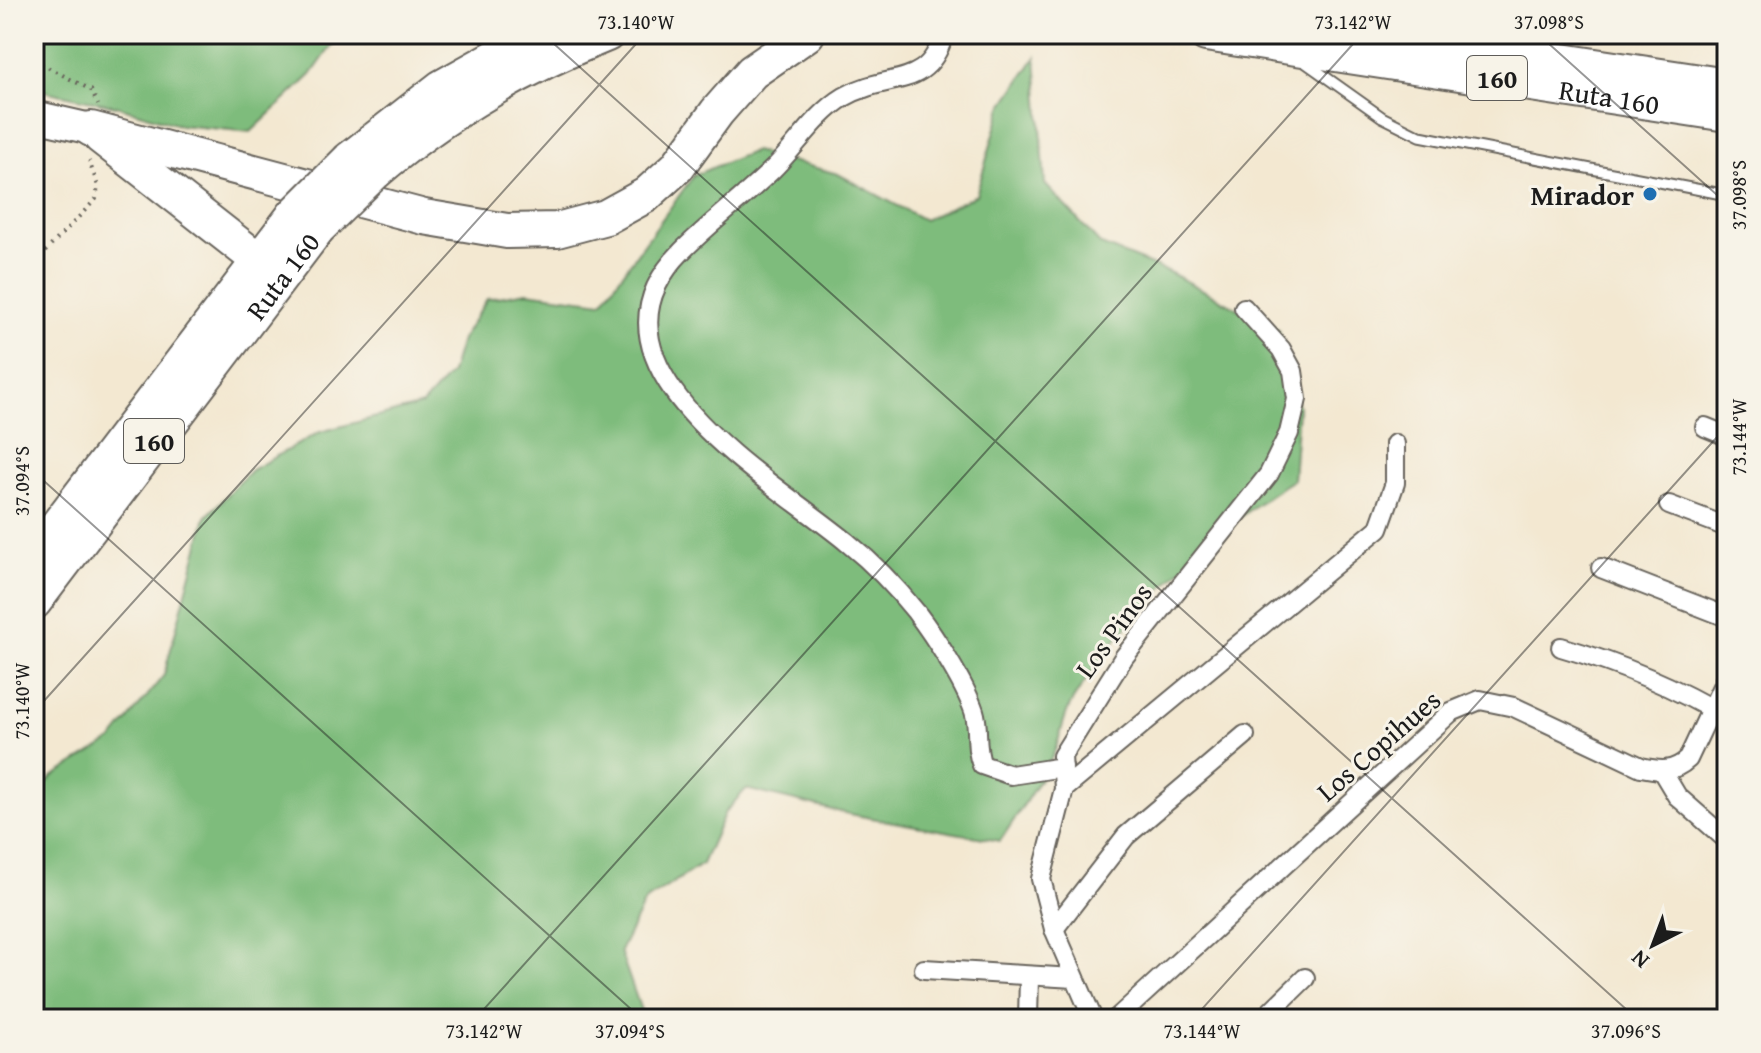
<svg xmlns="http://www.w3.org/2000/svg" width="1761" height="1053" viewBox="0 0 1761 1053" font-family="'Gentium Book Plus',serif">
	<rect width="100%" height="100%" fill="#f7f3e8"/>
	<filter id="ink" filterUnits="userSpaceOnUse"><feTurbulence type="fractalNoise" baseFrequency=".0125" numOctaves="2"/><feDisplacementMap in="SourceGraphic" scale="16" xChannelSelector="R" yChannelSelector="G"/><feConvolveMatrix kernelMatrix="1 2 1 2 8 2 1 2 1" color-interpolation-filters="sRGB"/></filter>
	<filter id="wash" filterUnits="userSpaceOnUse"><feTurbulence type="fractalNoise" baseFrequency=".006" numOctaves="4" result="noise"/><feDisplacementMap in="SourceGraphic" scale="32" xChannelSelector="R" yChannelSelector="G"/><feGaussianBlur stdDeviation="1.8" result="paint"/><feColorMatrix in="noise" values="0 0 0 0 0 0 0 0 0 0 0 0 0 0 0 0 0 1.4 0 .05"/><feComposite in="paint" operator="in"/></filter>
	<g filter="url(#wash)">
		<rect width="100%" height="100%" fill="#f3e8d1"/>
		<g fill="#7ebc7c" stroke="#4d6c4c" stroke-width="2">
			<polygon points="34,34 340,34 311,75 251,132 179,125 116,106 34,89"/>
			<path d="M1036,57L1045,184L1101,245L1169,272L1279,330L1298,407L1293,480C1215,527 1121,622 1073,700C1062,717 1061,740 1052,757C1037,786 1018,814 1000,841L849,814L746,789L725,812L702,864L645,901L620,951L644,1019H34V797L52,777L112,740L164,675L206,517L251,470L320,432L422,405L451,373L461,340L487,299L527,292L602,302L694,175L754,151L838,174L924,220L976,195L1002,107Z"/>
		</g>
	</g>
	<g filter="url(#ink)">
		<g fill="none" stroke-linecap="round" stroke-linejoin="round">
			<defs>
				<polyline id="lane" points="1306,63 1382,117 1420,136 1727,195"/>
				<g id="street">
					<path d="M944,34C927,92 889,71 844,97C816,114 795,148 772,170C743,198 710,223 682,251C568,366 773,480 848,543C873,563 896,587 916,612C935,637 964,682 974,711C980,729 974,747 982,765L1011,775L1063,767"/>
					<polyline points="1705,427 1727,436"/>
					<polyline points="1669,505 1727,527"/>
					<polyline points="1601,568 1727,617"/>
					<path d="M1561,647C1620,664 1674,686 1727,718"/>
					<polyline points="1662,771 1677,796 1727,840"/>
					<polyline points="1064,789 1379,528 1395,483 1395,444"/>
					<polyline points="1054,929 1126,836 1245,735"/>
					<polyline points="924,969 1074,978"/>
					<polyline points="1028,1019 1029,976"/>
					<polyline points="1093,1019 1054,929 1041,879 1064,789 1062,756 1124,657 1269,474 1289,433 1297,399 1293,371 1281,349 1244,308"/>
					<path d="M1116,1019L1451,712L1480,700L1514,707L1641,767C1660,771 1673,773 1688,759L1727,676"/>
					<polyline points="1263,1019 1305,978"/>
				</g>
				<polyline id="primary" points="34,116 91,129"/>
				<g id="highway">
					<path id="s1" d="M1206,34L1727,114"/>
					<polyline points="1384,34 1727,86"/>
					<polyline points="91,129 424,217 507,231 557,230 606,217 646,195 677,167 717,112 752,72 807,34"/>
					<polyline points="100,136 257,259"/>
					<polyline points="350,159 442,87 537,34"/>
					<path d="M374,173C444,113 521,68 607,34"/>
					<polyline points="34,556 294,215"/>
					<path id="s2" d="M34,602L318,228"/>
				</g>
			</defs>
			<use href="#lane" stroke="#67635b" stroke-width="13"/>
			<use href="#street" stroke="#67635b" stroke-width="22"/>
			<use href="#primary" stroke="#67635b" stroke-width="34"/>
			<use href="#highway" stroke="#67635b" stroke-width="38"/>
			<g stroke="#67635b" stroke-width="4" stroke-dasharray="2 6" stroke-linecap="butt">
				<polyline points="34,60 91,90 98,105"/>
				<polyline points="34,263 96,199 98,186 89,161"/>
			</g>
			<use href="#lane" stroke="#fff" stroke-width="9"/>
			<use href="#street" stroke="#fff" stroke-width="18"/>
			<use href="#primary" stroke="#fff" stroke-width="30"/>
			<use href="#highway" stroke="#fff" stroke-width="34"/>
			<defs>
				<g id="highway-bridge">
					<polyline points="294,215 350,159"/>
					<polyline points="318,228 374,173"/>
				</g>
			</defs>
			<use href="#highway-bridge" stroke="#67635b" stroke-width="38" stroke-linecap="butt"/>
			<use href="#highway-bridge" stroke="#fff" stroke-width="34"/>
		</g>
	</g>
	<path fill="none" stroke="#1c1c1c" stroke-width="2" stroke-opacity="0.45" d="M543,34L1637,1019M1538,34L1727,204M34,472L642,1019M34,712L645,34M475,1019L1362,34M1193,1019L1727,426"/>
	<circle fill="#1f6fb2" stroke="#f7f3e8" stroke-width="3" cx="1650" cy="194" r="8"/>
	<g text-anchor="middle" dominant-baseline="central" stroke-width="6" stroke-linejoin="round" paint-order="stroke">
		<g fill="#f7f3e8" stroke="#5e5c59" stroke-width="2">
			<rect x="1467" y="56" width="60" height="44" rx="6"/>
			<rect x="124" y="419" width="60" height="44" rx="6"/>
		</g>
		<g font-size="26" font-weight="bold" fill="#1c1c1c">
			<text x="1497" y="78">160</text>
			<text x="154" y="441">160</text>
		</g>
		<g font-size="28" fill="#1c1c1c" stroke="#f7f3e8">
			<text stroke="none"><textPath href="#s1" startOffset="408">Ruta 160</textPath></text>
			<text stroke="none"><textPath href="#s2" startOffset="410">Ruta 160</textPath></text>
			<text transform="translate(1113 630) rotate(-54)">Los Pinos</text>
			<text transform="translate(1378 745) rotate(-41)">Los Copihues</text>
		</g>
		<g font-size="28" font-weight="bold" fill="#1c1c1c" stroke="#f7f3e8" text-anchor="end">
			<text x="1634" y="194">Mirador</text>
		</g>
	</g>
	<rect width="1761" height="1053" fill="none" stroke="#f7f3e8" stroke-width="88"/>
	<g transform="translate(1653 945) rotate(222)" stroke="#f7f3e8" stroke-width="6" paint-order="stroke">
	<path d="M0-6L14 30L0 20L-14 30Z" fill="#1c1c1c"/>
	<text y="-12" font-size="22" font-weight="bold" text-anchor="middle" fill="#1c1c1c">N</text>
	</g>
	<rect x="44" y="44" width="1673" height="965" fill="none" stroke="#1c1c1c" stroke-width="3"/>
	<g font-size="20" text-anchor="middle" fill="#1c1c1c">
		<text x="636" y="29">73.140°W</text>
		<text x="1353" y="29">73.142°W</text>
		<text x="1549" y="29">37.098°S</text>
		<text transform="translate(1739 195) rotate(-90)" y="7">37.098°S</text>
		<text transform="translate(1739 437) rotate(-90)" y="7">73.144°W</text>
		<text transform="translate(22 481) rotate(-90)" y="7">37.094°S</text>
		<text transform="translate(22 701) rotate(-90)" y="7">73.140°W</text>
		<text x="484" y="1038">73.142°W</text>
		<text x="630" y="1038">37.094°S</text>
		<text x="1202" y="1038">73.144°W</text>
		<text x="1626" y="1038">37.096°S</text>
	</g>
</svg>
